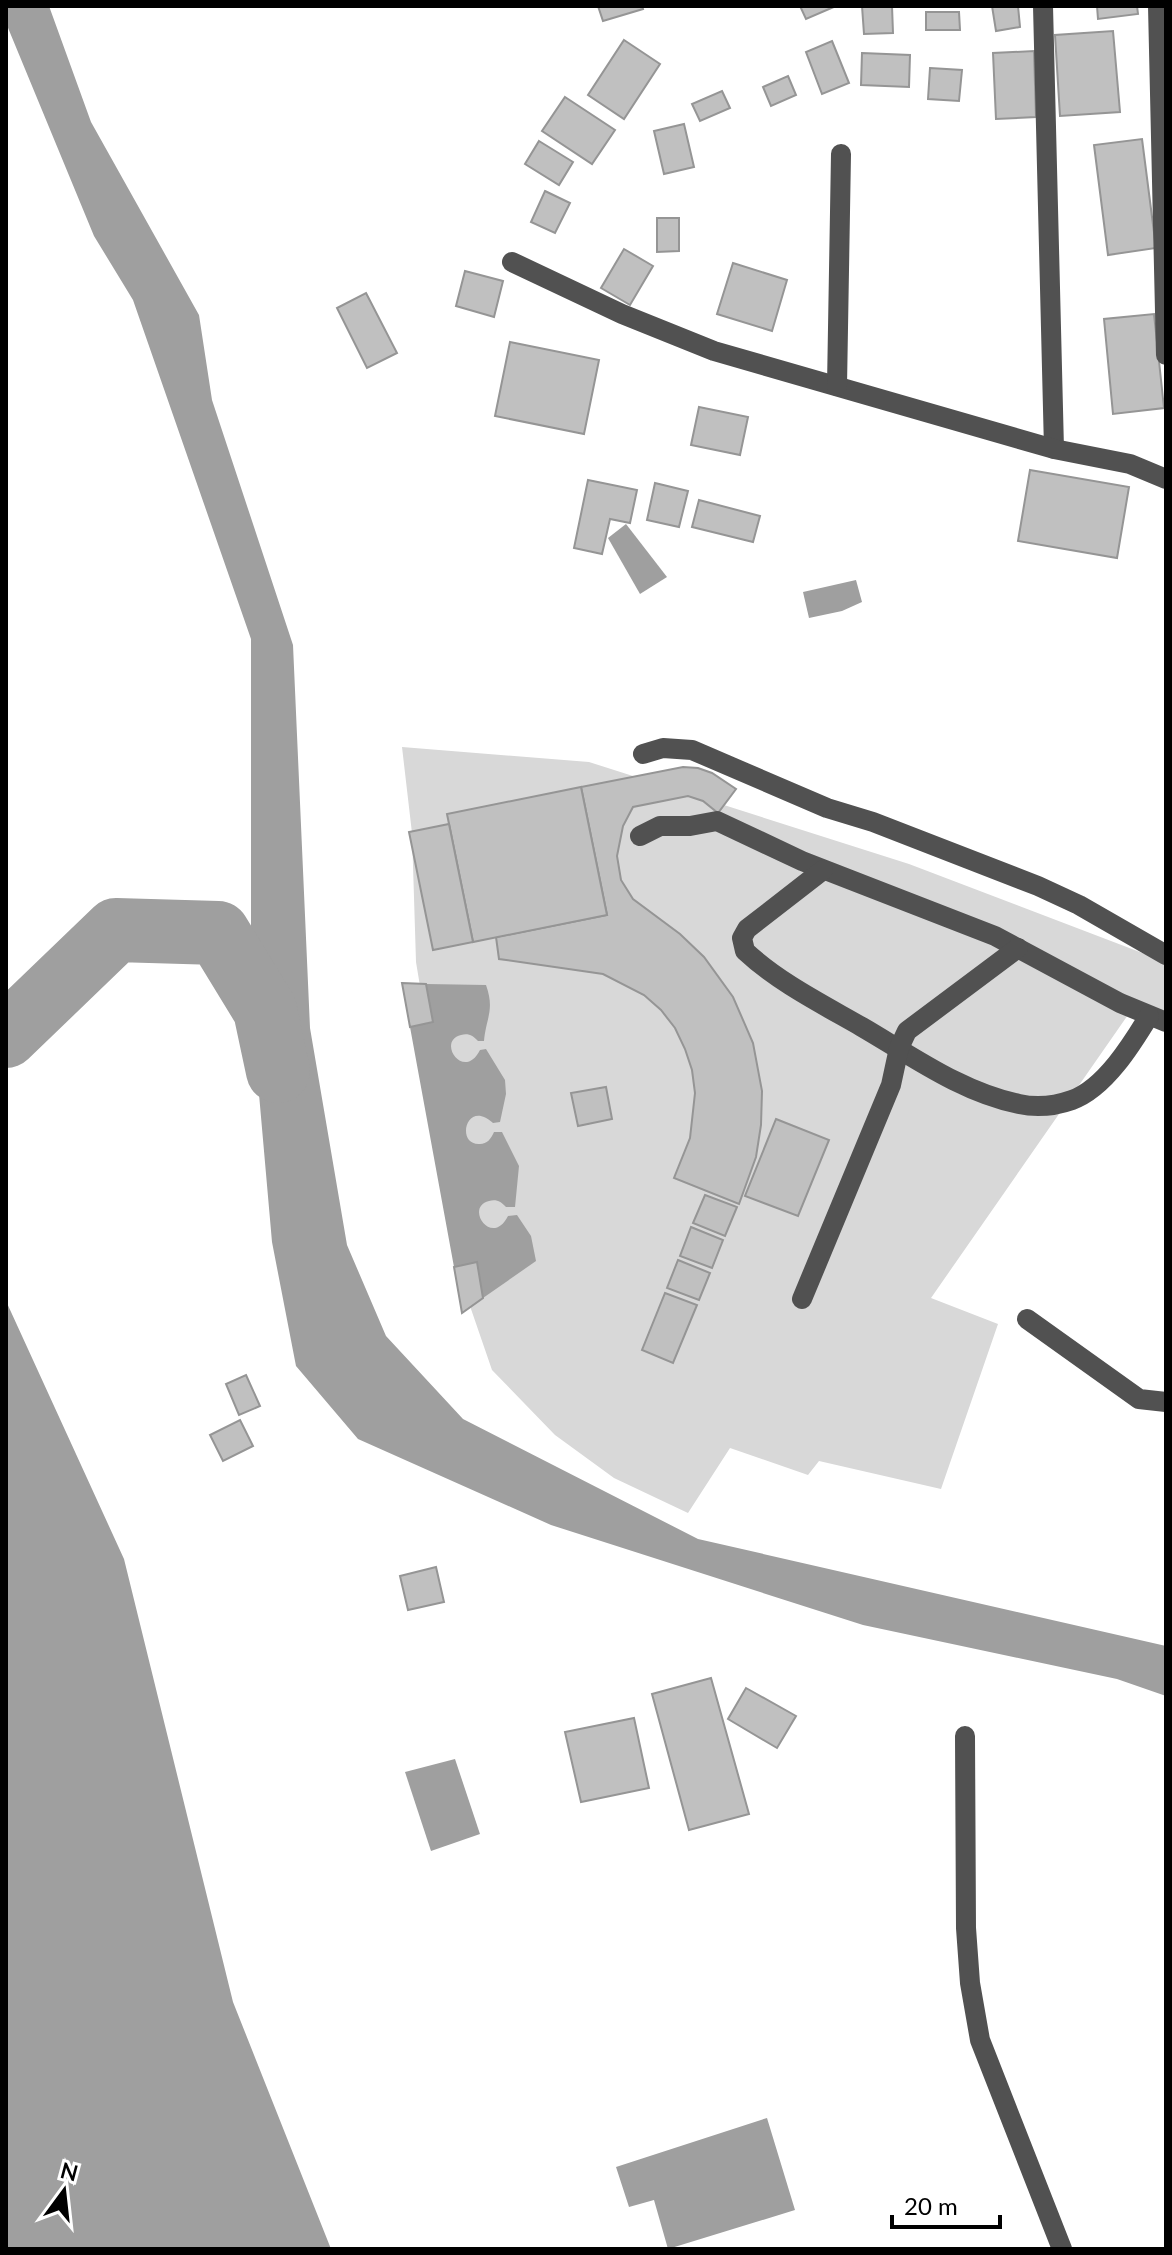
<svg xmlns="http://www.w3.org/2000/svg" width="1172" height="2255" viewBox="0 0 1172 2255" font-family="Lato,sans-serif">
	<rect width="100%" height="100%" fill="#fff"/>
	<polygon fill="#d8d8d8" points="402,747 589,762 909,864 1166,962 1166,1021 1130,1012 931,1298 998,1324 941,1489 819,1461 808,1475 730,1448 688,1513 614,1478 555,1435 492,1370 471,1309 428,1068 423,1004 416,962 412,833"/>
	<g fill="#9f9f9f">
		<polygon points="6,6 49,6 91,122 199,315 212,400 293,645 310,1028 347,1245 386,1336 463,1419 698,1539 1166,1646 1166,1696 1117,1679 863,1625 551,1525 358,1439 296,1366 272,1242 251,1003 251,639 133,300 94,236 6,23"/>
		<polygon points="626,524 667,577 640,594 608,538"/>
		<polygon points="856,580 862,602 842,611 809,618 803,592"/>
		<path d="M426,984L486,985C495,1010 486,1018 484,1041H478C473,1036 469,1033 461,1035C436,1041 464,1082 480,1050L486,1049L505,1080L506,1094L500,1122L493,1123C466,1098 455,1146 480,1144C487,1144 491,1139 494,1132H502L519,1166L515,1207H506C501,1202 497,1199 489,1201C464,1207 492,1248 508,1216L517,1215L531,1236L536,1261L483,1298L477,1263L454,1267L410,1027L433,1022Z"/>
		<polygon points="6,1301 124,1559 233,2002 331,2249 6,2249"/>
		<polygon points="455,1759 480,1834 431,1851 405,1772"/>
		<polygon points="767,2118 795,2210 668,2249 654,2200 629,2207 616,2167"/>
	</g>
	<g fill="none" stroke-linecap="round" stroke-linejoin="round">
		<polyline stroke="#9f9f9f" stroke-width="64" points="6,1036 116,930 218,933 265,1010 278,1071"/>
	</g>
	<g fill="#c0c0c0" stroke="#959595" stroke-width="2">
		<polygon points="598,6 642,6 643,9 603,21"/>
		<polygon points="800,6 836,6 806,19"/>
		<polygon points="862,6 892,6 893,33 864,34"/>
		<polygon points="992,6 1018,6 1020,27 996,31"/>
		<polygon points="1097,6 1137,6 1138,14 1098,19"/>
		<polygon points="926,12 959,12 960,30 926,30"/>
		<polygon points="1113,31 1120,112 1060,116 1055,35"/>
		<polygon points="624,40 660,64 624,119 588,95"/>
		<polygon points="832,41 849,83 822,94 806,52"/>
		<polygon points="1034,51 1036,117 996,119 993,53"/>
		<polygon points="862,53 910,55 909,87 861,85"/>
		<polygon points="930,68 962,70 959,101 928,99"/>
		<polygon points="788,76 796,95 771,106 763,87"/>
		<polygon points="722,91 730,108 700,121 692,104"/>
		<polygon points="565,97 615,130 592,164 542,131"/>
		<polygon points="684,124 694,167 664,174 654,131"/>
		<polygon points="1142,139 1156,248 1108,255 1094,145"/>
		<polygon points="539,141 573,162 559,185 525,164"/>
		<polygon points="545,191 570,203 555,233 531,222"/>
		<polygon points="657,218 679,218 679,251 657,252"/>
		<polygon points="624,249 653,266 630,305 601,288"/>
		<polygon points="733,263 787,280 772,331 717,314"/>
		<polygon points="465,271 503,281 494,317 456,306"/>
		<polygon points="366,293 397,353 367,368 337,308"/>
		<polygon points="1154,314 1164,408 1113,414 1104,319"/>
		<polygon points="510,342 599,360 584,434 495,416"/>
		<polygon points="699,407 748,417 740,455 691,445"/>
		<polygon points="1030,470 1129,487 1117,558 1018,541"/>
		<polygon points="588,480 637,490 630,523 610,519 602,554 574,548"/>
		<polygon points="655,483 688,491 679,527 647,520"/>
		<polygon points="699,500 760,516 753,542 692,527"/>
		<polygon points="683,767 698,768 712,773 736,789 718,813 703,801 688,796 633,807 623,826 617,856 621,880 633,899 680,934 704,957 733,997 753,1043 762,1091 761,1125 756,1157 739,1204 674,1178 690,1138 695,1093 692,1070 685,1049 675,1028 661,1010 644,995 603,974 499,959 496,937 607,915 581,787"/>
		<polygon points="581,787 607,915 473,942 447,814"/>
		<polygon points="449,824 473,942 433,950 409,832"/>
		<polygon points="402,983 426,984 433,1022 410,1027"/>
		<polygon points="606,1087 612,1119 578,1126 571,1093"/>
		<polygon points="776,1119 829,1140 798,1216 745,1196"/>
		<polygon points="705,1195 737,1207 725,1236 693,1223"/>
		<polygon points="691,1227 723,1240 712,1268 680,1256"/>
		<polygon points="678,1260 710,1273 699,1300 667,1288"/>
		<polygon points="477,1262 483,1298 462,1313 454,1267"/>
		<polygon points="665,1293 697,1305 673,1363 642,1350"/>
		<polygon points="246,1375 260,1406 239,1415 226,1384"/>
		<polygon points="240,1420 253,1446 223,1461 210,1435"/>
		<polygon points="436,1567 444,1602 408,1610 400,1576"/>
		<polygon points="711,1678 749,1814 689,1830 652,1694"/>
		<polygon points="746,1688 796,1716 777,1748 728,1719"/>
		<polygon points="634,1718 649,1788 581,1802 565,1732"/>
	</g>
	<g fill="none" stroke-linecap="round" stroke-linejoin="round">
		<g stroke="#515151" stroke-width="20">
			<polyline points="1043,6 1054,449"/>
			<polyline points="1158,6 1166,355"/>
			<polyline points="512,262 622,314 714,351 1054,449 1130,464 1166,479"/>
			<polyline points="837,386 841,154"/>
			<polyline points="643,754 663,748 692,750 827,808 873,822 1038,886 1079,905 1166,955"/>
			<polyline points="640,836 660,826 690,826 717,821 802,861 995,936 1120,1003 1166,1022"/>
			<path d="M823,870L747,929L742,938L745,951C778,982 822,1004 862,1027C912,1056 961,1092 1019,1104C1037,1108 1055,1106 1072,1100C1105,1088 1132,1044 1149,1016"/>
			<polyline points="802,1299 891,1085 899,1048 907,1031 1018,948"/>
			<polyline points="1027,1319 1139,1399 1166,1402"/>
			<polyline points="965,1736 966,1928 970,1983 980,2040 1062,2249"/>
		</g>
	</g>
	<rect width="1172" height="2255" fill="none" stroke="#000000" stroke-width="16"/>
	<g transform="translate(64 2191) rotate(15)" stroke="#ffffff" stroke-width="6" paint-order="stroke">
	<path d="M0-6L14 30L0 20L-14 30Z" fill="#000000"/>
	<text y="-12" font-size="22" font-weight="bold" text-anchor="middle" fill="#000000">N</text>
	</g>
	<path d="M892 2215v12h108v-12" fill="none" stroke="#000000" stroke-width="4"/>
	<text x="904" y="2215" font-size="24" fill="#000000" stroke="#ffffff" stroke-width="6" paint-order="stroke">20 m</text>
</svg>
